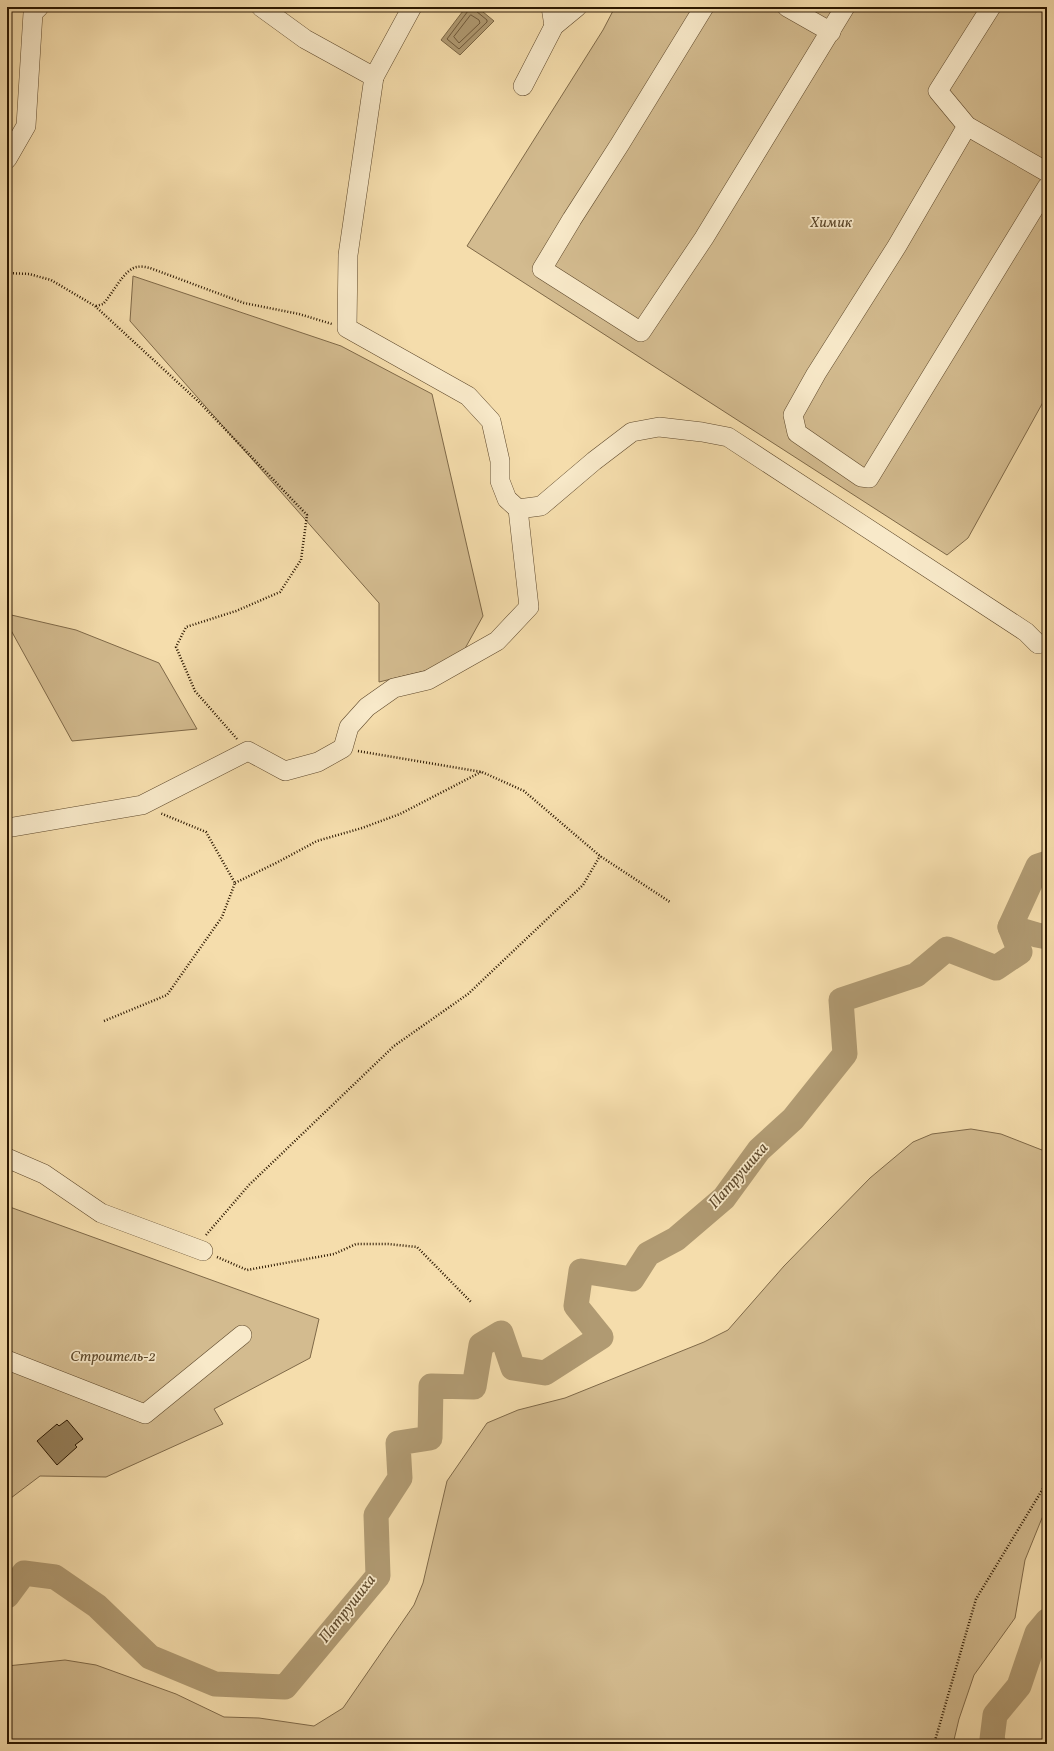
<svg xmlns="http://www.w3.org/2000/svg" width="1054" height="1751" viewBox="0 0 1054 1751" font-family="Vollkorn,serif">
	<rect width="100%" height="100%" fill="#f5ddac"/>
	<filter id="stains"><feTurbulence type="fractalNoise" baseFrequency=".005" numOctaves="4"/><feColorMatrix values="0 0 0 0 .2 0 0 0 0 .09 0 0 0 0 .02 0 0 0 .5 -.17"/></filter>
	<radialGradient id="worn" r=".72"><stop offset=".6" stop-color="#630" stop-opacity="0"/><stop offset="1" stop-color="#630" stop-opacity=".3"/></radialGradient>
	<g fill="#d3bb8f" stroke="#7f6948">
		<polygon points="615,7 1047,7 1047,395 968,538 947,555 467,246 603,30"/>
		<polygon points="133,276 341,346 432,394 483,616 457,663 379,682 379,603 130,321"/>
		<polygon points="7,614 76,630 159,663 197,729 72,741 7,623"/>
		<polygon points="971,1129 1001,1134 1047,1152 1047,1511 1042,1518 1025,1560 1015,1618 974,1675 959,1719 953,1744 7,1744 7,1666 65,1660 96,1665 176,1694 224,1717 259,1718 314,1726 343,1708 414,1605 423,1583 447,1481 487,1423 518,1410 565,1398 704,1342 728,1330 784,1266 870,1178 913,1142 932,1134"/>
		<polygon points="7,1206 319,1319 310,1358 214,1409 223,1424 106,1477 40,1476 7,1501"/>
	</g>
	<polygon fill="#b09a72" stroke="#7b6644" points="466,7 477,7 494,21 460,55 441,40"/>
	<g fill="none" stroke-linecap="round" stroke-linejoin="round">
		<g stroke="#6e5839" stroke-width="1">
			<polyline points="468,7 468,11 447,39 459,49 487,22 487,20 476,11 475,7"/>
			<polygon points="471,15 479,20 480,23 459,43 454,37"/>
		</g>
		<g stroke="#b09a72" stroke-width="25">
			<polyline points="1010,927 1037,935 1047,937"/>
			<polyline points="7,1596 24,1573 55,1577 97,1606 150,1657 215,1684 285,1687 378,1576 376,1515 400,1478 398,1443 430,1438 431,1386 474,1387 481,1345 501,1333 513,1368 545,1373 601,1337 576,1306 581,1271 632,1279 648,1254 676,1239 724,1198 759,1150 793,1119 845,1054 841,1000 916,975 947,949 996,968 1020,952 1010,927 1038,866 1047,863"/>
			<polyline points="994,1744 992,1739 995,1715 1019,1686 1037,1633 1047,1621"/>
		</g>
	</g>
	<polygon fill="#947e59" stroke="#2b1700" points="67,1420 83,1439 75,1445 77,1447 57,1465 37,1441 57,1424 59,1426"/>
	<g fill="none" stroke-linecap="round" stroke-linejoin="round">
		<defs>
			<g id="minor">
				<polyline points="261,7 305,39 374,77 412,7"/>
				<polyline points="551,7 554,26"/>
				<polyline points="704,7 620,144 572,219 542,269 641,332 704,238 845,7"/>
				<polyline points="787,7 831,32"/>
				<polyline points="991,7 938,91 967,126 1047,172"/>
				<polyline points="374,77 348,255 347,328 468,396 491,421 500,461 500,481 507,499 518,509 541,506 594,461 632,432 659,427 702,432 728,437 1026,632 1038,644"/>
				<polyline points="523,86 554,26 577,7"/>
				<polyline points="967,126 897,246 816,374 793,415 797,433 861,477 869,478 1047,187"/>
				<polyline points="7,159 26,126 33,13 39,7"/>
				<polyline points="7,828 142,805 248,751 285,771 318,762 343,748 349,727 367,707 394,688 428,680 497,641 529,607 518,509"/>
				<polyline points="7,1158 44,1174 101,1213 203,1251"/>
				<polyline points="7,1360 145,1414 242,1335"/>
			</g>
		</defs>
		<use href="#minor" stroke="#5e482b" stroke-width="20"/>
		<g stroke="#2b1700" stroke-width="2.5" stroke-dasharray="1 2" stroke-linecap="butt">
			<polyline points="7,273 29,274 51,280 95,306 199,402 307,515 301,560 280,592 236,611 186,627 176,647 195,691 237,739"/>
			<path d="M96,306L103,304C112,295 124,269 137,267C141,266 146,267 150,268L244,303L299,314L332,324"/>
			<polyline points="358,751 482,772 524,791 600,856 670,902"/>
			<polyline points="235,883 278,862 317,841 362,828 400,814 481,772"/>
			<polyline points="104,1021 167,995 222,917 235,883 206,832 160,813"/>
			<polyline points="206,1235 249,1185 394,1046 468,994 583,885 600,856"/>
			<polyline points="217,1257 247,1270 334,1254 356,1244 388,1244 417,1247 472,1303"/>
			<polyline points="934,1744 976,1599 1047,1482"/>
		</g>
		<use href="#minor" stroke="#f8e9c9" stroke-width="19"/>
	</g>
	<g text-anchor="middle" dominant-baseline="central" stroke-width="3.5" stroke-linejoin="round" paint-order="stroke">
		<g font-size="15" font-style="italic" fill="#5d482b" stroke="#f8e9c9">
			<text x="831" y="223">Химик</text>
			<text x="113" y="1357">Строитель-2</text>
		</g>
		<g font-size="16" font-style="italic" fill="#604b2e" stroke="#f8e9c9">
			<text transform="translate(739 1176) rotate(-49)">Патрушиха</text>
			<text transform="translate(348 1609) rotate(-52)">Патрушиха</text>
		</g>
	</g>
	<rect width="1054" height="1751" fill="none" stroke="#f5ddac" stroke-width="24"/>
	<rect x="8" y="8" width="1038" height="1735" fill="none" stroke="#2b1700" stroke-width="2"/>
	<rect x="12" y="12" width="1030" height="1727" fill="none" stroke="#2b1700"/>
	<rect width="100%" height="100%" filter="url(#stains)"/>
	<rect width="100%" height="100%" fill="url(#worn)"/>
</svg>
